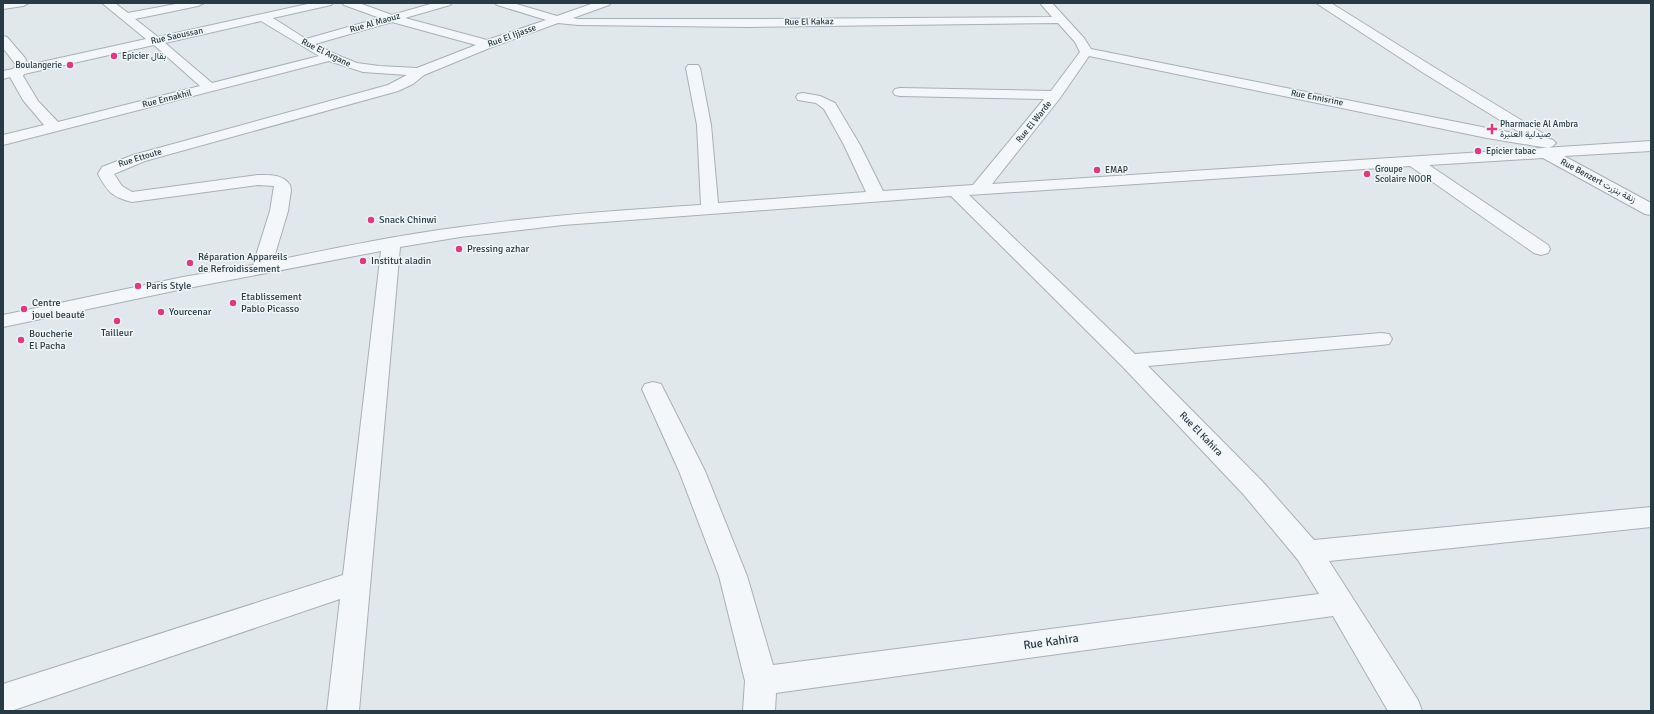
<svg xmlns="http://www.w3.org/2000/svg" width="1654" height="714" viewBox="0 0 1654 714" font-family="Signika,Vazirmatn,sans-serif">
	<rect width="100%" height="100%" fill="#e1e8eb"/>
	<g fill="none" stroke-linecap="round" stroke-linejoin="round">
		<defs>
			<g id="minor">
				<polygon points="3,3 29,3 23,6 3,9"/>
				<path d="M102,3H115L128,13L181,3H204L198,6L135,19L158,37L312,3H333L331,5L273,18L306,39L380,18L344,5L342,3H359L392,15L434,3H452L450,5L405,18L487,40L546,20L497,5L495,3H513L557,16L594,3H611L609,5L573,18L578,19H748L1052,17L1040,3H1052L1084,38L1091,49L1487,128L1524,135L1422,72L1316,3H1331L1432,66L1544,134L1546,138L1553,140L1556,143L1553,146L1548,148L1487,138L1089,56L1060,98L992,184L1651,141V151L1564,156L1651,203V215L1645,214L1543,158L1429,165L1548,245L1550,249L1548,253L1541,255L1534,253L1410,166L969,195L1135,354L1381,333L1389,334L1392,339L1389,344L1381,345L1148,366L1262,481L1314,540L1651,507V527L1329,561L1418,700L1422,711H1388L1333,616L776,693L775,711H743L745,681L719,576L679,471L642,389L645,384L653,382L661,384L705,471L747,576L773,665L1319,594L1298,560L1244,495L1122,366L951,196L563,225L460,237L400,247L359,711H327L340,599L11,711H3V684L343,575L381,251L183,289L3,327V315L183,277L253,265L270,211L274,186L258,185L132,202C112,197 108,192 98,174L102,167L133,155L388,85L407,75L363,72L329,61L3,145V135L44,125L23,100L10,77L3,79V71L13,69L16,65L3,48V36L7,37L25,58L28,65L146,39ZM261,21L319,56L212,83L165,43ZM392,22L476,45L417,68L379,66L357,63L337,55L315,44ZM558,23L578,25L748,27L1058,23L1075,42L1080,52L1051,91L900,88L895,89L893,92L895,95L900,96L1044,99L973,185L883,191L860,145L835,103L820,96L803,93L798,94L796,97L798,100L816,103L824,109L844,145L866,192L718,203L711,125L700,68L698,65H688L686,68L697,125L701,205C621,210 540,216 461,227C398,235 335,248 273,261L288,211L291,190L290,185C283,174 270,175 258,175L132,192L122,186L114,174L145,161L398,91L413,84L424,75L492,47ZM154,45L200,86L58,122L38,101L23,76L24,74Z"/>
			</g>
		</defs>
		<use href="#minor" stroke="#a6b0b6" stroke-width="2"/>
		<use href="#minor" fill="#f4f7f9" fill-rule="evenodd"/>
	</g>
	<g fill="#d93d81" stroke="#f1f6f8" stroke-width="1.5">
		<circle cx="114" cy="56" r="4"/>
		<circle cx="70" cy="65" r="4"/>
		<path d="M1490 123h4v4h4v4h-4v4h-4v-4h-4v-4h4z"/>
		<circle cx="1478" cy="151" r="4"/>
		<circle cx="1097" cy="170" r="4"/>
		<circle cx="1367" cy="174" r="4"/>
		<circle cx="371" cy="220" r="4"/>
		<circle cx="459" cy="249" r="4"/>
		<circle cx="363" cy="261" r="4"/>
		<circle cx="190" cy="263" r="4"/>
		<circle cx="138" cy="286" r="4"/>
		<circle cx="233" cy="303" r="4"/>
		<circle cx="24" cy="309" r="4"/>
		<circle cx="161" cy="312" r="4"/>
		<circle cx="117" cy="321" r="4"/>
		<circle cx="21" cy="340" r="4"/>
	</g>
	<g text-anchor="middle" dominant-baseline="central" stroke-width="3" stroke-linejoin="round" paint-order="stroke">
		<g font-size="9" fill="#283a44" stroke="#f1f6f8">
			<text transform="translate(809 22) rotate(-1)">Rue El Kakaz</text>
			<text transform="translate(375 23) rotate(-16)">Rue Al Maouz</text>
			<text transform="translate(177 36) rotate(-12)">Rue Saoussan</text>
			<text transform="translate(512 36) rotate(-20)">Rue El Ijjasse</text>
			<text transform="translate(326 53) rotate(26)">Rue El Argane</text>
			<text transform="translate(1317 98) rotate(11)">Rue Ennisrine</text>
			<text transform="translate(167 99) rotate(-14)">Rue Ennakhil</text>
			<text transform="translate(1034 122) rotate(-51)">Rue El Warde</text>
			<text transform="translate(140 158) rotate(-17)">Rue Ettoute</text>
			<text transform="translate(1598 181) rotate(28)">Rue Benzert زنقة بنزرت</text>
		</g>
		<g font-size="9" fill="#283a44" stroke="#f1f6f8" text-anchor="start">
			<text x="122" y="56">Epicier بقال</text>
			<text x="62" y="65" text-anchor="end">Boulangerie</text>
			<text x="1500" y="124">Pharmacie Al Ambra<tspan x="1500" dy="10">صيدلية العنبرة</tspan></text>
			<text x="1486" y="151">Epicier tabac</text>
			<text x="1375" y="169">Groupe<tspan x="1375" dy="10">Scolaire NOOR</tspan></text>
			<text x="1105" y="170">EMAP</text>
		</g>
		<g font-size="10" fill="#283a44" stroke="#f1f6f8" text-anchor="start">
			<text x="379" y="220">Snack Chinwi</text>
			<text x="467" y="249">Pressing azhar</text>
			<text x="198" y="257">Réparation Appareils<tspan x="198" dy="12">de Refroidissement</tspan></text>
			<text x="371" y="261">Institut aladin</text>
			<text x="146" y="286">Paris Style</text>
			<text x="241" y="297">Etablissement<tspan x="241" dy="12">Pablo Picasso</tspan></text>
			<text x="32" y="303">Centre<tspan x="32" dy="12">jouel beauté</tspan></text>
			<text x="169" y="312">Yourcenar</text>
			<text x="117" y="333" text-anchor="middle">Tailleur</text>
			<text x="29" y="334">Boucherie<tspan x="29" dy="12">El Pacha</tspan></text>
		</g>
		<g font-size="10" fill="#283a44" stroke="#f1f6f8">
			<text transform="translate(1201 434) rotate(46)">Rue El Kahira</text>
		</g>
		<g font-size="12" fill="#283a44" stroke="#f1f6f8">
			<text transform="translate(1051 642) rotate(-8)">Rue Kahira</text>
		</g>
	</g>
	<rect width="1654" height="714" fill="none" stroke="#283a44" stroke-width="8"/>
</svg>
